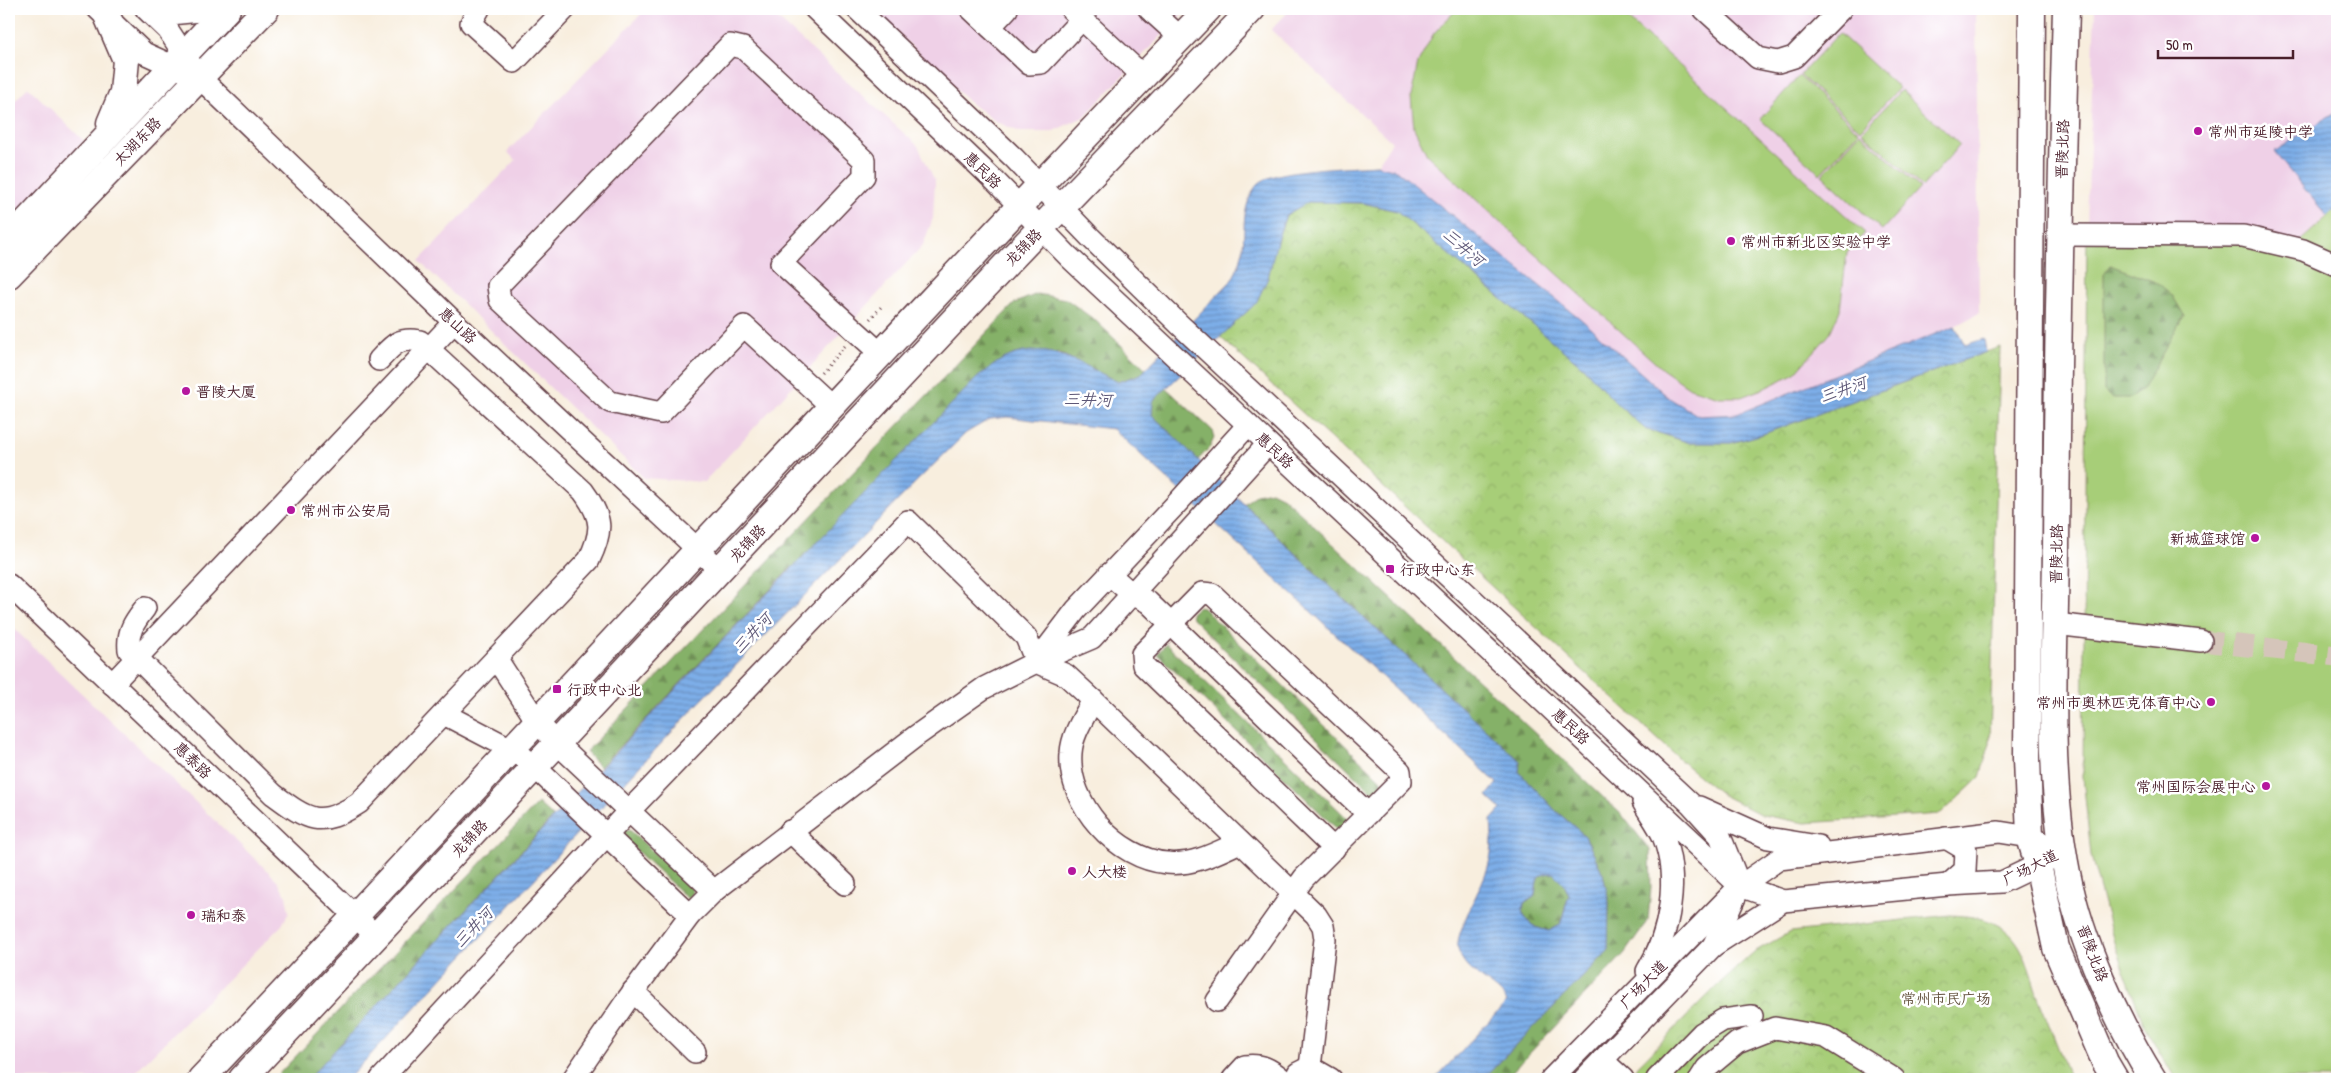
<svg xmlns="http://www.w3.org/2000/svg" width="2346" height="1088" viewBox="0 0 2346 1088" font-family="'Patrick Hand','LXGW WenKai TC',sans-serif">
	<defs>
		<pattern id="forest-firs" width="22" height="20" patternUnits="userSpaceOnUse" patternTransform="scale(1.25)"><rect width="22" height="20" fill="#85b168"/><path d="M5 1l3.5 6h-7zM16 11l3.5 6h-7z" fill="#6f8f56"/></pattern>
		<pattern id="park-crowns" width="20" height="18" patternUnits="userSpaceOnUse" patternTransform="scale(1.25)"><rect width="20" height="18" fill="#a7ce78"/><path d="M2 6a3 3 0 1 1 6 0M12 15a3 3 0 1 1 6 0" fill="none" stroke="#91b068"/></pattern>
		<pattern id="water-rules" width="6" height="5" patternUnits="userSpaceOnUse" patternTransform="scale(1.25)"><rect width="6" height="5" fill="#7daee8"/><path d="M0 2.5h6" fill="none" stroke="#688dbc"/></pattern>
	</defs>
	<rect width="100%" height="100%" fill="#fff"/>
	<filter id="ink" filterUnits="userSpaceOnUse"><feTurbulence type="fractalNoise" baseFrequency=".02" numOctaves="2"/><feDisplacementMap in="SourceGraphic" scale="10" xChannelSelector="R" yChannelSelector="G"/><feConvolveMatrix kernelMatrix="1 2 1 2 8 2 1 2 1" color-interpolation-filters="sRGB"/></filter>
	<filter id="wash" filterUnits="userSpaceOnUse"><feTurbulence type="fractalNoise" baseFrequency=".0096" numOctaves="4" result="noise"/><feDisplacementMap in="SourceGraphic" scale="20" xChannelSelector="R" yChannelSelector="G"/><feGaussianBlur stdDeviation="1.12" result="paint"/><feColorMatrix in="noise" values="0 0 0 0 0 0 0 0 0 0 0 0 0 0 0 0 0 1.4 0 .05"/><feComposite in="paint" operator="in"/></filter>
	<g filter="url(#wash)">
		<rect width="100%" height="100%" fill="#f8eede"/>
		<g fill="#efd0e7">
			<polygon points="646,9 767,9 918,146 935,181 933,218 923,245 704,482 644,478 419,261 516,160 507,152"/>
			<polygon points="873,9 1187,9 1084,117 1051,132 1020,132 995,121 969,102"/>
			<polygon points="1291,9 1976,9 1979,313 1955,326 1737,414 1699,416 1669,398 1582,320 1396,170 1377,165 1392,142 1271,30"/>
			<polygon points="2095,9 2337,9 2337,111 2274,152 2327,216 2298,243 2087,225"/>
			<polygon points="28,87 84,141 9,220 9,107"/>
			<polygon points="9,624 276,879 286,895 289,912 282,925 128,1079 9,1079"/>
		</g>
		<g fill="#a7ce78" stroke="#787652">
			<polygon points="1457,9 1617,9 1865,233 1847,252 1840,310 1829,335 1795,373 1765,388 1741,397 1719,397 1690,388 1662,369 1427,155 1414,128 1411,97 1418,63 1434,33"/>
			<polygon points="1839,33 1899,88 1860,130 1800,75"/>
			<polygon points="1799,76 1859,132 1820,174 1760,119"/>
			<polygon points="1901,90 1960,145 1922,187 1862,132"/>
			<polygon points="1860,133 1920,188 1882,230 1822,175"/>
			<polygon points="2337,208 2337,1079 2175,1079 2145,1027 2115,946 2091,856 2083,777 2087,225 2298,243"/>
		</g>
		<g fill="url(#forest-firs)" stroke="#68684a">
			<polygon points="2110,265 2158,283 2172,295 2184,315 2142,390 2130,398 2111,398 2104,391 2104,273"/>
			<polygon points="1037,294 1066,299 1096,321 1146,369 1141,374 1118,382 1057,352 788,571 600,767 586,752 1015,303"/>
			<polygon points="1166,388 1212,430 1214,438 1210,447 1198,460 1152,415 1153,401"/>
			<polygon points="1271,491 1283,497 1622,815 1650,850 1651,888 1648,920 1624,954 1505,1079 1483,1079 1608,951 1609,902 1603,874 1585,836 1556,811 1519,772 1520,761 1311,569 1244,504 1256,494"/>
			<polygon points="1198,607 1203,608 1383,782 1384,786 1377,793 1372,792 1192,618 1191,613"/>
			<polygon points="1166,644 1347,818 1348,822 1341,829 1336,828 1157,654"/>
			<polygon points="538,803 553,817 308,1079 274,1079"/>
			<polygon points="626,830 631,831 691,887 693,893 688,899 621,836"/>
			<path d="M1553,873L1564,884L1569,895L1560,925L1549,931C1536,928 1525,924 1522,910L1526,902L1534,897C1539,883 1532,874 1553,873Z"/>
		</g>
		<g fill="url(#park-crowns)" stroke="#787652">
			<polygon points="1308,202 1363,203 1397,211 1583,367 1618,405 1644,428 1690,443 1731,443 1763,434 2000,347 1990,743 1980,777 1941,814 1805,823 1762,815 1724,796 1687,766 1219,336 1256,303 1286,215"/>
			<path d="M1950,915C1969,916 1985,917 2001,927C2026,943 2029,973 2038,997C2049,1025 2060,1052 2070,1079H1625L1721,982L1754,952L1790,932Z"/>
		</g>
		<g fill="url(#water-rules)" stroke="#64668a" fill-rule="evenodd">
			<polygon points="2337,111 2337,208 2327,216 2274,152"/>
			<path d="M1377,165L1396,170L1582,320L1669,398L1699,416L1737,414L1955,326L1965,345L1984,339L1986,352L1763,434L1731,443H1690L1644,428L1618,405L1583,367L1397,211L1363,203L1308,202L1286,215L1278,237L1268,278L1256,303L1153,401L1152,415L1311,569L1520,761L1519,772L1556,811L1585,836L1603,874L1609,902L1608,951L1483,1079H1435L1507,1002C1499,984 1464,975 1458,949C1454,933 1485,883 1489,863C1493,849 1492,835 1491,820L1501,809L1487,796L1497,783L1113,429L1007,417L990,419L966,433L918,480L697,705L348,1079H308C529,842 751,608 978,377C988,370 997,361 1008,357C1047,339 1083,365 1118,382L1141,374L1231,281C1247,254 1242,244 1245,215C1247,204 1250,193 1258,184C1274,168 1351,167 1377,165ZM1553,873L1564,884L1569,895L1560,925L1549,931C1536,928 1525,924 1522,910L1526,902L1534,897C1539,883 1532,874 1553,873Z"/>
		</g>
	</g>
	<g filter="url(#ink)">
		<g fill="none" stroke-linecap="round" stroke-linejoin="round">
			<polyline stroke="#d5c5ba" stroke-width="21" stroke-dasharray="21 11" stroke-linecap="butt" points="2201,641 2337,656"/>
			<defs>
				<g id="minor">
					<polyline points="98,9 144,53 186,72"/>
					<polyline points="146,9 168,30 199,77 454,322 721,571"/>
					<polyline points="479,9 471,23 514,62 565,9"/>
					<polyline points="815,9 995,181 1069,257 1740,886 1783,901"/>
					<polyline points="857,9 1014,158 1090,237 1180,325 1690,803 1720,836 1740,886 1713,946"/>
					<polyline points="971,9 990,27 1007,9"/>
					<polyline points="1071,9 1143,76"/>
					<polyline points="1149,9 1180,37"/>
					<polyline points="1704,9 1758,58 1778,62 1794,57 1841,9"/>
					<polyline points="990,27 1029,64 1041,63 1082,19"/>
					<polyline points="2060,235 2243,236 2303,250 2337,265"/>
					<polyline points="832,407 744,326 661,413 610,402 500,300 498,286 730,45 743,48 864,160 864,176 781,263 881,354"/>
					<polyline points="1109,574 1132,594 1148,602 1368,814"/>
					<polyline points="9,585 376,936"/>
					<path d="M145,608C134,622 127,632 129,650L273,794C308,820 319,829 359,803L589,560C603,531 603,518 583,491L420,341C398,337 393,345 379,360"/>
					<polyline points="2055,624 2201,641"/>
					<polyline points="496,658 538,723 558,744 714,891"/>
					<polyline points="1038,660 1076,610 1180,500 1248,425"/>
					<polyline points="1036,662 1092,638 1268,444"/>
					<polyline points="112,684 454,322"/>
					<path d="M1093,700C1085,716 1072,734 1071,753C1067,804 1117,859 1167,863C1193,866 1218,852 1240,842"/>
					<polyline points="444,714 513,750 536,768 690,915"/>
					<path d="M1643,802C1649,813 1658,825 1663,836C1680,878 1670,934 1647,971"/>
					<polyline points="1699,807 1768,838 1818,846"/>
					<polyline points="790,831 845,884"/>
					<polyline points="1946,838 1966,850 1965,870 1948,885"/>
					<polyline points="633,991 695,1052"/>
					<polyline points="1217,1001 1304,878 1401,781 1400,771 1212,594 1202,593 1142,654 1143,665 1334,849"/>
					<polyline points="1602,1060 1623,1079"/>
					<polyline points="1298,1073 1310,1067 1331,1079"/>
					<polyline points="381,1079 628,812 908,521 1026,637 1036,662"/>
					<polyline points="573,1079 627,1000 690,915 714,891 916,736 984,688 1036,662 1066,675 1093,700 1316,915 1323,926 1325,939 1310,1067 1304,1079"/>
					<path d="M1233,1079L1245,1066C1262,1064 1270,1069 1282,1079"/>
					<polyline points="1551,1079 1740,886 1779,859 1999,832 2030,837 2064,852"/>
					<polyline points="1584,1079 1713,946 1783,901 1948,885 2002,882 2050,859"/>
					<polyline points="1657,1079 1702,1033 1723,1020 1752,1016"/>
					<polyline points="1700,1079 1707,1068 1737,1043 1775,1028 1826,1037 1894,1079"/>
				</g>
				<g id="major">
					<polyline points="169,9 175,11 195,9"/>
					<polyline points="2032,9 2027,758 2030,837 2038,865 2056,948 2105,1062 2115,1079"/>
					<path d="M2066,9C2061,189 2057,370 2056,551C2055,658 2046,768 2067,873C2080,940 2117,1022 2153,1079"/>
					<polyline points="108,18 126,60 123,92 110,123"/>
					<polyline points="9,240 227,9"/>
					<polyline points="9,275 266,9"/>
					<path d="M201,1079C539,724 868,362 1208,9"/>
					<polyline points="242,1079 1012,258 1252,9"/>
				</g>
			</defs>
			<use href="#minor" stroke="#643e46" stroke-width="24"/>
			<use href="#major" stroke="#643e46" stroke-width="29"/>
			<g stroke="#643e46" stroke-width="3" stroke-dasharray="1 4" stroke-linecap="butt">
				<polyline points="870,319 881,307"/>
				<polyline points="821,373 845,346"/>
			</g>
			<use href="#minor" stroke="#fff" stroke-width="21"/>
			<use href="#major" stroke="#fff" stroke-width="26"/>
		</g>
	</g>
	<g fill="#b5179e" stroke="#fff" stroke-width="2">
		<circle cx="2198" cy="131" r="5"/>
		<circle cx="1731" cy="241" r="5"/>
		<circle cx="186" cy="391" r="5"/>
		<circle cx="291" cy="510" r="5"/>
		<circle cx="2255" cy="538" r="5"/>
		<rect x="1385" y="564" width="10" height="10" rx="2.5"/>
		<rect x="552" y="684" width="10" height="10" rx="2.5"/>
		<circle cx="2211" cy="702" r="5"/>
		<circle cx="2266" cy="786" r="5"/>
		<circle cx="1072" cy="871" r="5"/>
		<circle cx="191" cy="915" r="5"/>
	</g>
	<g text-anchor="middle" dominant-baseline="central" stroke-width="5" stroke-linejoin="round" paint-order="stroke">
		<g font-size="15" fill="#4a1f2b" stroke="#fff" text-anchor="start">
			<text x="2208" y="131">常州市延陵中学</text>
			<text x="1741" y="241">常州市新北区实验中学</text>
			<text x="196" y="391">晋陵大厦</text>
			<text x="301" y="510">常州市公安局</text>
			<text x="2245" y="538" text-anchor="end">新城篮球馆</text>
			<text x="1400" y="569">行政中心东</text>
			<text x="567" y="689">行政中心北</text>
			<text x="2201" y="702" text-anchor="end">常州市奥林匹克体育中心</text>
			<text x="2256" y="786" text-anchor="end">常州国际会展中心</text>
			<text x="1082" y="871">人大楼</text>
			<text x="201" y="915">瑞和泰</text>
		</g>
		<g font-size="15" fill="#4a1f2b" stroke="#fff">
			<text transform="translate(137 141) rotate(-46)">太湖东路</text>
			<text transform="translate(2062 149) rotate(-88)">晋陵北路</text>
			<text transform="translate(983 170) rotate(44)">惠民路</text>
			<text transform="translate(1023 247) rotate(-46)">龙锦路</text>
			<text transform="translate(458 325) rotate(43)">惠山路</text>
			<text transform="translate(1275 450) rotate(43)">惠民路</text>
			<text transform="translate(747 543) rotate(-47)">龙锦路</text>
			<text transform="translate(2056 554) rotate(-89)">晋陵北路</text>
			<text transform="translate(1571 726) rotate(43)">惠民路</text>
			<text transform="translate(193 760) rotate(44)">惠泰路</text>
			<text transform="translate(469 838) rotate(-47)">龙锦路</text>
			<text transform="translate(2030 867) rotate(-27)">广场大道</text>
			<text transform="translate(2093 953) rotate(69)">晋陵北路</text>
			<text transform="translate(1643 984) rotate(-46)">广场大道</text>
		</g>
		<g font-size="15" fill="#665442" stroke="#fff">
			<text x="1946" y="998">常州市民广场</text>
		</g>
		<g font-size="16" font-style="italic" fill="#5e5877" stroke="#fff">
			<text transform="translate(1464 247) rotate(41)">三井河</text>
			<text transform="translate(1843 389) rotate(-19)">三井河</text>
			<text transform="translate(1088 399) rotate(2)">三井河</text>
			<text transform="translate(752 633) rotate(-46)">三井河</text>
			<text transform="translate(473 927) rotate(-46)">三井河</text>
		</g>
	</g>
	<rect width="2346" height="1088" fill="none" stroke="#fff" stroke-width="30"/>
	<path d="M2158 50v8h135v-8" fill="none" stroke="#4a1f2b" stroke-width="2.5"/>
	<text x="2166" y="50" font-size="15" fill="#4a1f2b" stroke="#ffffff" stroke-width="4" paint-order="stroke">50 m</text>
</svg>
